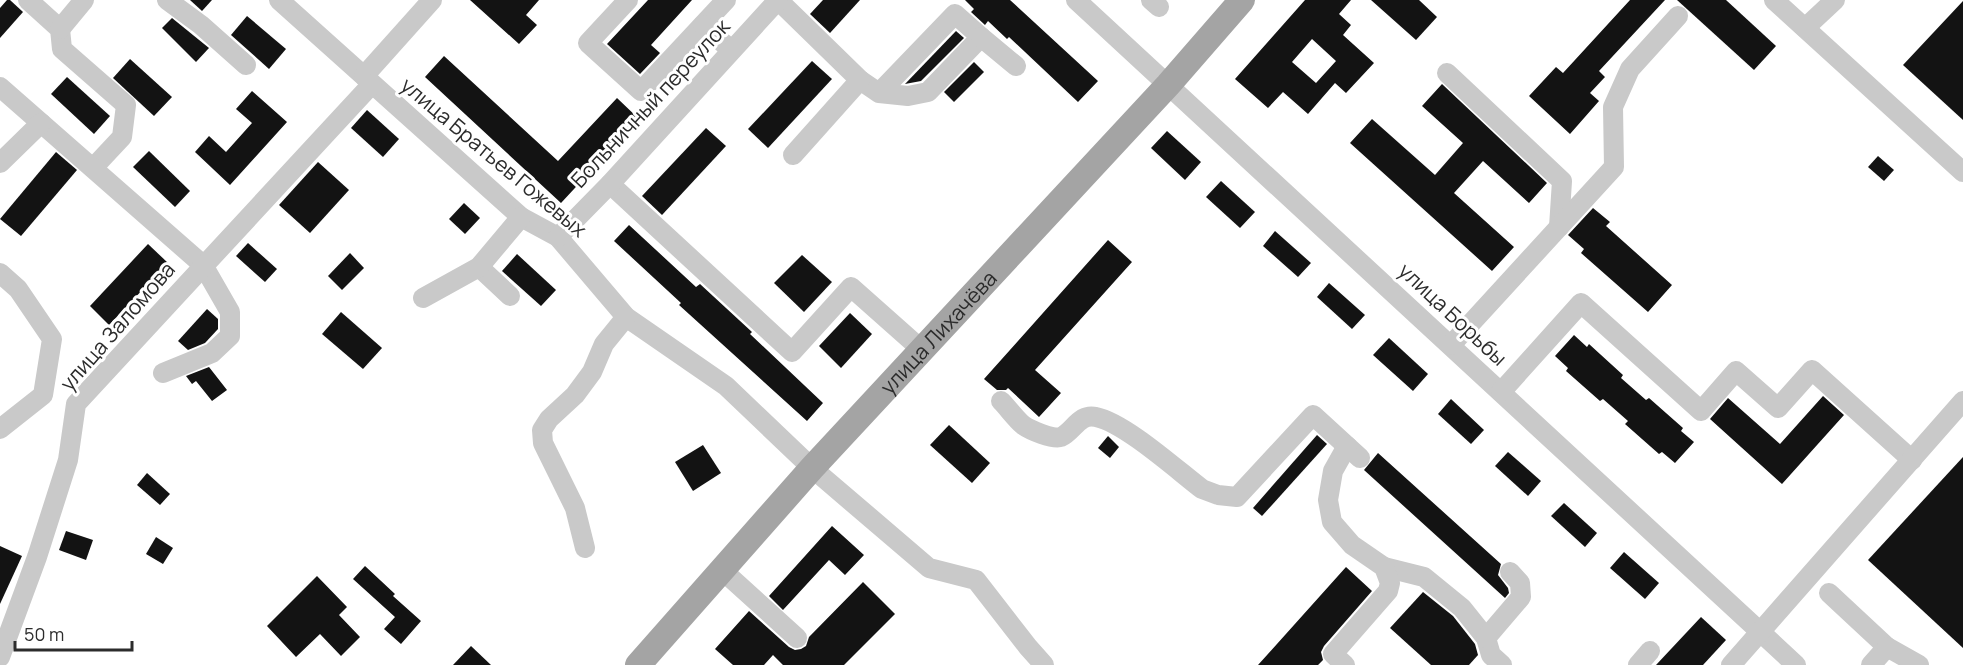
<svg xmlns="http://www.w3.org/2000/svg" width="1963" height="665" viewBox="0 0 1963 665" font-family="Manrope,sans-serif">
	<rect width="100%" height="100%" fill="#fff"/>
	<g fill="#131313" fill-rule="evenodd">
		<polygon points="7,0 10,0 23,12 0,38 0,8"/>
		<polygon points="190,0 212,0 202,11"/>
		<polygon points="470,0 539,0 526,15 537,25 519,44"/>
		<polygon points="648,0 692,0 651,45 660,53 640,74 607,44"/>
		<polygon points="823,0 860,0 830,33 810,14"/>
		<polygon points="965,0 1010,0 1098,81 1078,102 1009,37 1007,39 988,21 985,25 971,12 974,9"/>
		<path d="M1305,0H1351L1339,14L1351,25L1343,35L1374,63L1346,93L1335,83L1308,114L1283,92L1268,108L1235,79ZM1312,39L1336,61L1316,83L1292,62Z"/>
		<polygon points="1371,0 1419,0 1437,17 1416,40"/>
		<polygon points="1630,0 1665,0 1599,71 1605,77 1590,93 1599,101 1570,134 1529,96 1556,67 1563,73"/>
		<polygon points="1677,0 1726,0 1776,46 1754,70"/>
		<polygon points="1963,1 1963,120 1903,65"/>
		<polygon points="247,16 286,49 269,69 231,35"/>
		<polygon points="172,18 209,48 196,62 162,28"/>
		<polygon points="956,31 964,38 921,81 905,84"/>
		<polygon points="444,56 558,161 617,98 639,119 561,203 425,77"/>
		<polygon points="130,59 172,97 154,116 113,78"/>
		<polygon points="812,61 832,79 768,148 748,129"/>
		<polygon points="974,62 984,72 954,102 944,92"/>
		<polygon points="67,77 110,116 94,134 51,94"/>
		<polygon points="1442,84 1547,183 1529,203 1483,161 1454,193 1514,247 1492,271 1350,143 1372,119 1435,175 1463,143 1422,106"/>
		<polygon points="252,91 287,122 230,185 195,152 209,136 226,152 252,123 236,109"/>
		<polygon points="367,110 399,139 383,157 351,128"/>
		<polygon points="706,128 726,146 662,215 642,196"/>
		<polygon points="1167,131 1201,162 1185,180 1151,148"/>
		<polygon points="149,151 190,191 175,207 133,167"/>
		<polygon points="56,152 77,170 21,236 0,219"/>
		<polygon points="1878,156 1894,170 1884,181 1868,167"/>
		<polygon points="318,162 349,190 310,233 279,205"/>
		<polygon points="1221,181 1255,212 1240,228 1206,197"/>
		<polygon points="464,203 480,218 465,234 449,219"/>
		<polygon points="1593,208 1610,222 1606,226 1672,285 1648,312 1581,253 1584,249 1568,235"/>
		<polygon points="629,225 696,287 700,284 752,332 750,334 823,403 807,421 679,305 681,303 614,241"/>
		<polygon points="1275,231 1311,263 1298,277 1263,246"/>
		<polygon points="1108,240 1132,262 1035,370 1061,393 1039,417 1008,388 1006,390 997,390 984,379"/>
		<polygon points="248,243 277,269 265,282 236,256"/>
		<polygon points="148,244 168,263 109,325 90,306"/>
		<polygon points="350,253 364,268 342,290 328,276"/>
		<polygon points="517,254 556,290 541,306 502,271"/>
		<polygon points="802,255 832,282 804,312 774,283"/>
		<polygon points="1329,283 1365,315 1352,329 1317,297"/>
		<polygon points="207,309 218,319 218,329 205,343 188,350 178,341"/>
		<polygon points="341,312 382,348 363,369 322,334"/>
		<polygon points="850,313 872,334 841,368 819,346"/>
		<polygon points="1574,335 1587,347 1589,344 1623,375 1621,378 1646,400 1649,398 1683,428 1681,431 1694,442 1675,463 1662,452 1659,454 1625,424 1628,421 1603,399 1600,401 1566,371 1568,368 1555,356"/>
		<polygon points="1389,338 1428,374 1413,391 1373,355"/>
		<polygon points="209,367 227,390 212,401 196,381 192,384 186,376"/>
		<polygon points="1823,396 1844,415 1782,484 1710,419 1728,398 1780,444"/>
		<polygon points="1451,399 1484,430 1471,444 1438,414"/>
		<polygon points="949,425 990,463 972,483 930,445"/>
		<polygon points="1317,435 1327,444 1262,516 1253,508"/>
		<polygon points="1108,436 1119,447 1110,458 1098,448"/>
		<polygon points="703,445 721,473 693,491 675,462"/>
		<polygon points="1508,452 1541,481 1528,496 1495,466"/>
		<polygon points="1378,453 1501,564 1498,575 1508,588 1509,593 1505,598 1364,470"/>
		<polygon points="1963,457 1963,648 1868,560"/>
		<polygon points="147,473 170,494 160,505 137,485"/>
		<polygon points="1564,503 1597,533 1585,547 1551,516"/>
		<polygon points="832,526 864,555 845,575 829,560 783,610 769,596"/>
		<polygon points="66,531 93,540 86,560 59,550"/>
		<polygon points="156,537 173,548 163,564 146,554"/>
		<polygon points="0,546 22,556 0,604"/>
		<polygon points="1624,552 1659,583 1645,599 1610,568"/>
		<polygon points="365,566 395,594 393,596 421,621 401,644 384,629 395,617 353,579"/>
		<polygon points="1346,567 1372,591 1324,646 1321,652 1323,660 1318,665 1258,665"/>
		<polygon points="317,576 347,607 339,615 360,637 341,656 320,634 296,657 267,626"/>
		<polygon points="863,582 895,614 844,665 783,665 773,655 764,665 733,665 715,649 749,611 789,647 795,650 801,649 806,646 809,637"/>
		<polygon points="1423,592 1453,616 1475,644 1478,655 1469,665 1431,665 1390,628"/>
		<polygon points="1701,617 1726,640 1703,665 1656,665"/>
		<polygon points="471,646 491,665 453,665"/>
	</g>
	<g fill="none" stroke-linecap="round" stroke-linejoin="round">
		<g stroke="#c9c9c9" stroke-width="20">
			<polyline points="28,0 60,29 62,49 126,105 122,137 93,168"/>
			<polyline points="167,0 201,25 246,65"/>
			<polyline points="279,0 521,217 558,237 626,317 726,386 812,468 929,568 976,580 1028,647 1044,665"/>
			<polyline points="628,0 588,43 641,91 726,0"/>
			<polyline points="778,0 860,80 879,93 908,96 928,92 981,37 955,14 879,93"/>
			<polyline points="1076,0 1796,665"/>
			<polyline points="1151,0 1159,7"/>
			<polyline points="1774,0 1963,172"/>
			<polyline points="703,25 731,50"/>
			<polyline points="1805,28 1835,0"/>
			<polyline points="60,29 84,0"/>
			<polyline points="981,37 1016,66"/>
			<polyline points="1447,73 1562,181 1559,227"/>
			<polyline points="364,76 432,0"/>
			<polyline points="0,87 203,265 230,312 230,336 212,353 163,373"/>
			<polyline points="793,155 860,80"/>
			<polyline points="0,163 41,123"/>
			<polyline points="610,184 792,352 851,287 922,350"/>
			<polyline points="558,237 610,184 778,0"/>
			<polyline points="479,267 510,296"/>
			<polyline points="0,273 18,289 52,339 43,395 0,429"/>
			<polyline points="423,298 479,267 521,217"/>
			<polyline points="1451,345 1614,167 1613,107 1630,69 1678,16"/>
			<polyline points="1501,392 1581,303 1701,411 1736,371 1778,408 1812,370 1912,460"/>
			<path d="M1001,401C1008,408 1015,418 1023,425C1030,430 1053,440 1061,437C1074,431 1079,413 1096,417C1125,423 1177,470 1202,489L1218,495L1237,497L1313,415L1360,458"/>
			<polyline points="585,548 575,508 543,443 542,430 549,419 575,395 592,372 604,344 626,317"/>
			<polyline points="1384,567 1424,577 1462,608 1486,638 1491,655 1502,665"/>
			<polyline points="722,570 797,638"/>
			<polyline points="1829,593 1887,647 1871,665"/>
			<polyline points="1486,638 1521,597 1520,583 1510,572"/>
			<polyline points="1887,647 1919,665"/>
			<polyline points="0,657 37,557 68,460 76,404 372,84"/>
			<polyline points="1345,665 1333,654 1388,591 1390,583 1384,567 1352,545 1332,522 1328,500 1333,471 1347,446"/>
			<polyline points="1638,665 1650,651"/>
			<polyline points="1731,665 1963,401"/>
		</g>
		<path stroke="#a4a4a4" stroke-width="26" id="s1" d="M638,665L812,468L1168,85L1242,0"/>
	</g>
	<g text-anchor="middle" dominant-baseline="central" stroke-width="6" stroke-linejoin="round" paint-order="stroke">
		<g font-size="21" fill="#2c2c2c" stroke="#fff">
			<text transform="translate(650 103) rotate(-47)">Больничный переулок</text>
			<text transform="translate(494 157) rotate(40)">улица Братьев Гожевых</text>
			<text transform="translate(1453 314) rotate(43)">улица Борьбы</text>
			<text transform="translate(117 326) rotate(-49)">улица Заломова</text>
			<text stroke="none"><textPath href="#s1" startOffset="448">улица Лихачёва</textPath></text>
		</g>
	</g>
	<path d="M15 641v9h117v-9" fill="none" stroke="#2c2c2c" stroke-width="3"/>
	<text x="24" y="641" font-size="18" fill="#2c2c2c" stroke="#ffffff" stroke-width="4.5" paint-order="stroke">50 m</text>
</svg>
